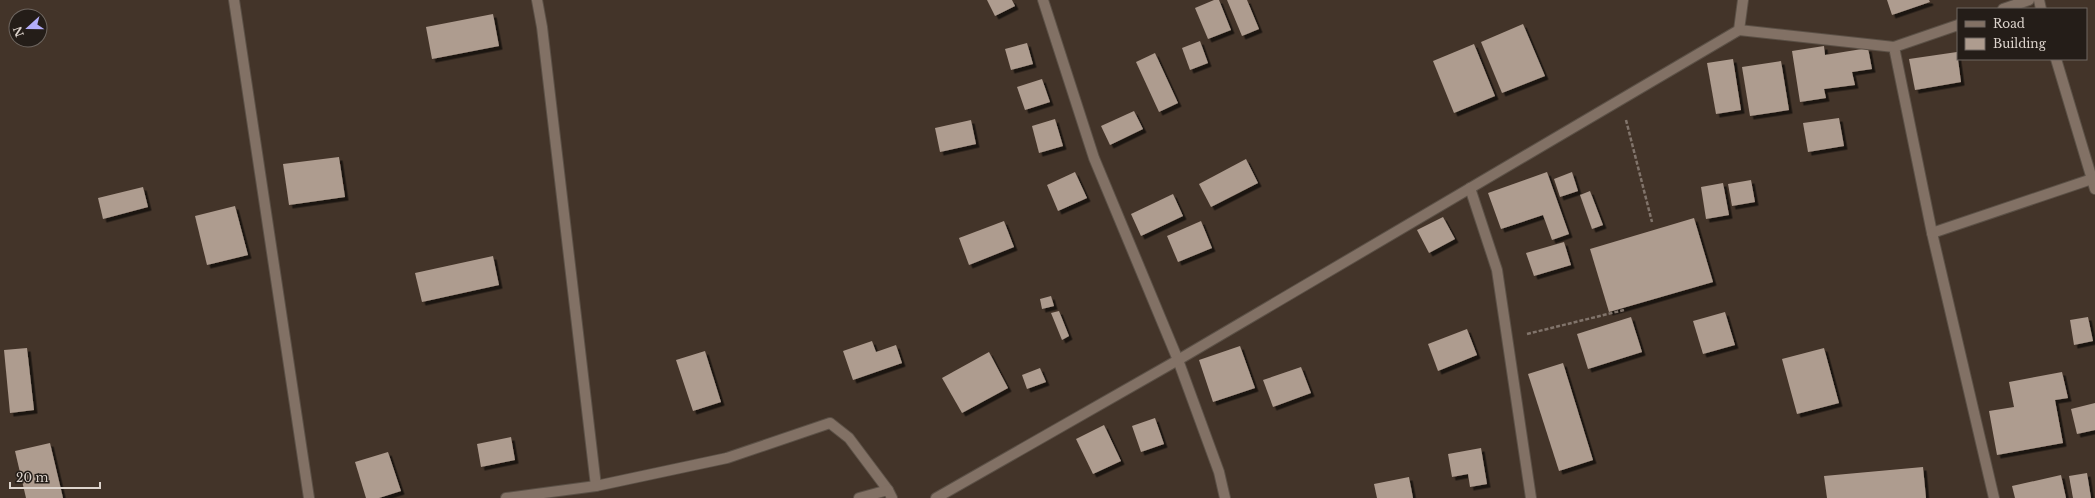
<svg xmlns="http://www.w3.org/2000/svg" width="2095" height="498" viewBox="0 0 2095 498" font-family="'Libre Baskerville',serif">
	<defs>
		<filter id="shadow"><feDropShadow dx="3.5" dy="3.5" stdDeviation="0" flood-color="#0009"/></filter>
	</defs>
	<rect width="100%" height="100%" fill="#433429"/>
	<g fill="#ae9c8f" filter="url(#shadow)">
		<polygon points="987,0 1012,0 1015,6 995,16"/>
		<polygon points="1214,0 1219,0 1231,30 1208,39 1195,8"/>
		<polygon points="1227,0 1247,0 1259,29 1242,36"/>
		<polygon points="1887,0 1929,0 1930,2 1892,15"/>
		<polygon points="493,14 499,46 432,59 426,27"/>
		<polygon points="1523,24 1545,76 1502,93 1481,42"/>
		<polygon points="1200,41 1208,63 1190,70 1182,48"/>
		<polygon points="1027,43 1033,64 1011,70 1005,49"/>
		<polygon points="1474,44 1495,96 1454,113 1433,61"/>
		<polygon points="1824,46 1825,55 1868,48 1872,69 1852,72 1855,85 1824,89 1826,98 1800,102 1792,51"/>
		<polygon points="1957,52 1961,82 1915,90 1909,59"/>
		<polygon points="1155,53 1178,103 1159,112 1136,62"/>
		<polygon points="1733,59 1741,110 1716,114 1707,63"/>
		<polygon points="1781,61 1789,110 1750,116 1742,67"/>
		<polygon points="1042,79 1050,102 1025,110 1017,87"/>
		<polygon points="1134,111 1143,129 1110,145 1101,126"/>
		<polygon points="1839,118 1844,146 1808,152 1803,123"/>
		<polygon points="1055,119 1063,146 1039,153 1032,126"/>
		<polygon points="971,120 976,144 940,152 935,128"/>
		<polygon points="339,157 345,197 289,205 283,164"/>
		<polygon points="1246,159 1258,183 1211,207 1199,184"/>
		<polygon points="1075,172 1087,198 1058,211 1047,185"/>
		<polygon points="1547,172 1569,234 1552,240 1543,215 1501,229 1488,193"/>
		<polygon points="1572,172 1578,191 1560,197 1554,179"/>
		<polygon points="1751,180 1755,202 1732,206 1728,184"/>
		<polygon points="1723,183 1729,215 1706,219 1701,187"/>
		<polygon points="143,187 148,207 103,219 98,198"/>
		<polygon points="1590,191 1603,225 1592,229 1580,195"/>
		<polygon points="1173,194 1183,216 1141,236 1131,214"/>
		<polygon points="235,206 248,255 207,265 195,216"/>
		<polygon points="1443,217 1455,239 1429,253 1417,230"/>
		<polygon points="1694,218 1713,282 1609,312 1590,249"/>
		<polygon points="1004,221 1014,247 969,265 959,238"/>
		<polygon points="1201,221 1212,248 1178,262 1167,236"/>
		<polygon points="1564,242 1571,265 1534,276 1526,253"/>
		<polygon points="493,256 499,285 422,302 415,273"/>
		<polygon points="1051,296 1054,306 1042,309 1040,299"/>
		<polygon points="1059,311 1069,336 1062,340 1051,313"/>
		<polygon points="1725,312 1735,345 1703,354 1693,321"/>
		<polygon points="1631,317 1642,352 1588,369 1577,334"/>
		<polygon points="2088,317 2093,341 2074,345 2070,320"/>
		<polygon points="1467,329 1477,355 1438,371 1428,344"/>
		<polygon points="872,341 876,352 896,345 902,363 853,380 843,351"/>
		<polygon points="1240,346 1255,388 1213,402 1199,360"/>
		<polygon points="27,348 34,410 10,413 4,350"/>
		<polygon points="1824,348 1839,403 1797,414 1782,359"/>
		<polygon points="705,351 721,402 693,411 676,360"/>
		<polygon points="989,352 1008,388 962,413 942,378"/>
		<polygon points="1563,363 1593,460 1559,471 1528,374"/>
		<polygon points="1301,367 1311,393 1273,407 1263,380"/>
		<polygon points="1040,368 1046,382 1027,389 1022,375"/>
		<polygon points="2062,372 2068,398 2055,400 2063,443 1997,455 1989,411 2014,407 2009,382"/>
		<polygon points="2095,403 2095,430 2077,434 2071,409"/>
		<polygon points="1155,418 1164,444 1141,452 1132,426"/>
		<polygon points="1104,425 1121,461 1093,474 1076,439"/>
		<polygon points="511,437 515,460 481,467 477,444"/>
		<polygon points="50,443 63,498 26,498 15,451"/>
		<polygon points="1481,448 1487,484 1470,487 1468,474 1452,477 1448,454"/>
		<polygon points="388,452 401,491 379,498 366,498 355,462"/>
		<polygon points="1923,467 1926,498 1827,498 1824,476"/>
		<polygon points="2087,473 2091,498 2073,498 2069,476"/>
		<polygon points="2061,475 2066,498 2015,498 2012,486"/>
		<polygon points="1409,477 1413,498 1377,498 1374,484"/>
	</g>
	<g fill="none" stroke-linecap="round" stroke-linejoin="round">
		<defs>
			<g id="street">
				<polyline points="234,0 309,498"/>
				<polyline points="537,0 542,27 596,486"/>
				<polyline points="1043,0 1094,158 1178,360 1219,472 1225,498"/>
				<polyline points="2039,0 2041,9"/>
				<polyline points="2003,9 2029,0"/>
				<polyline points="1739,30 1894,47 1932,233 1994,498"/>
				<polyline points="1894,47 1958,25"/>
				<polyline points="2056,59 2095,189"/>
				<polyline points="1470,188 1497,270 1531,498"/>
				<polyline points="1932,233 2095,178"/>
				<polyline points="506,498 596,486 727,458 830,423 849,438 888,490"/>
				<polyline points="859,498 888,490 892,498"/>
				<polyline points="936,498 1178,360 1739,30 1743,0"/>
			</g>
		</defs>
		<use href="#street" stroke="#5b5046" stroke-width="12"/>
		<g stroke="#81746b" stroke-width="2.5" stroke-dasharray="4 2" stroke-linecap="butt">
			<polyline points="1626,120 1652,222"/>
			<polyline points="1527,334 1624,310"/>
		</g>
		<use href="#street" stroke="#827165" stroke-width="10"/>
	</g>
	<rect x="1957" y="8" width="130" height="52" fill="#241d18" stroke="#6e6660"/>
	<rect x="1965" y="21" width="20" height="6" fill="#827165" stroke="#6e6660"/>
	<text x="1993" y="28" font-size="12" fill="#ddd4cd">Road</text>
	<rect x="1965" y="38" width="20" height="12" fill="#ae9c8f" stroke="#6e6660"/>
	<text x="1993" y="48" font-size="12" fill="#ddd4cd">Building</text>
	<g transform="translate(28 28) rotate(249)"><circle r="19" fill="#241d18" stroke="#6e6660"/>
	<path d="M0-3L7 15L0 10L-7 15Z" fill="#b3adf9"/>
	<text y="-6" font-size="11" font-weight="bold" text-anchor="middle" fill="#ddd4cd">N</text>
	</g>
	<path d="M10 482v6h90v-6" fill="none" stroke="#ddd4cd" stroke-width="2"/>
	<text x="16" y="482" font-size="12" fill="#ddd4cd" stroke="#241d18" stroke-width="3" paint-order="stroke">20 m</text>
</svg>
